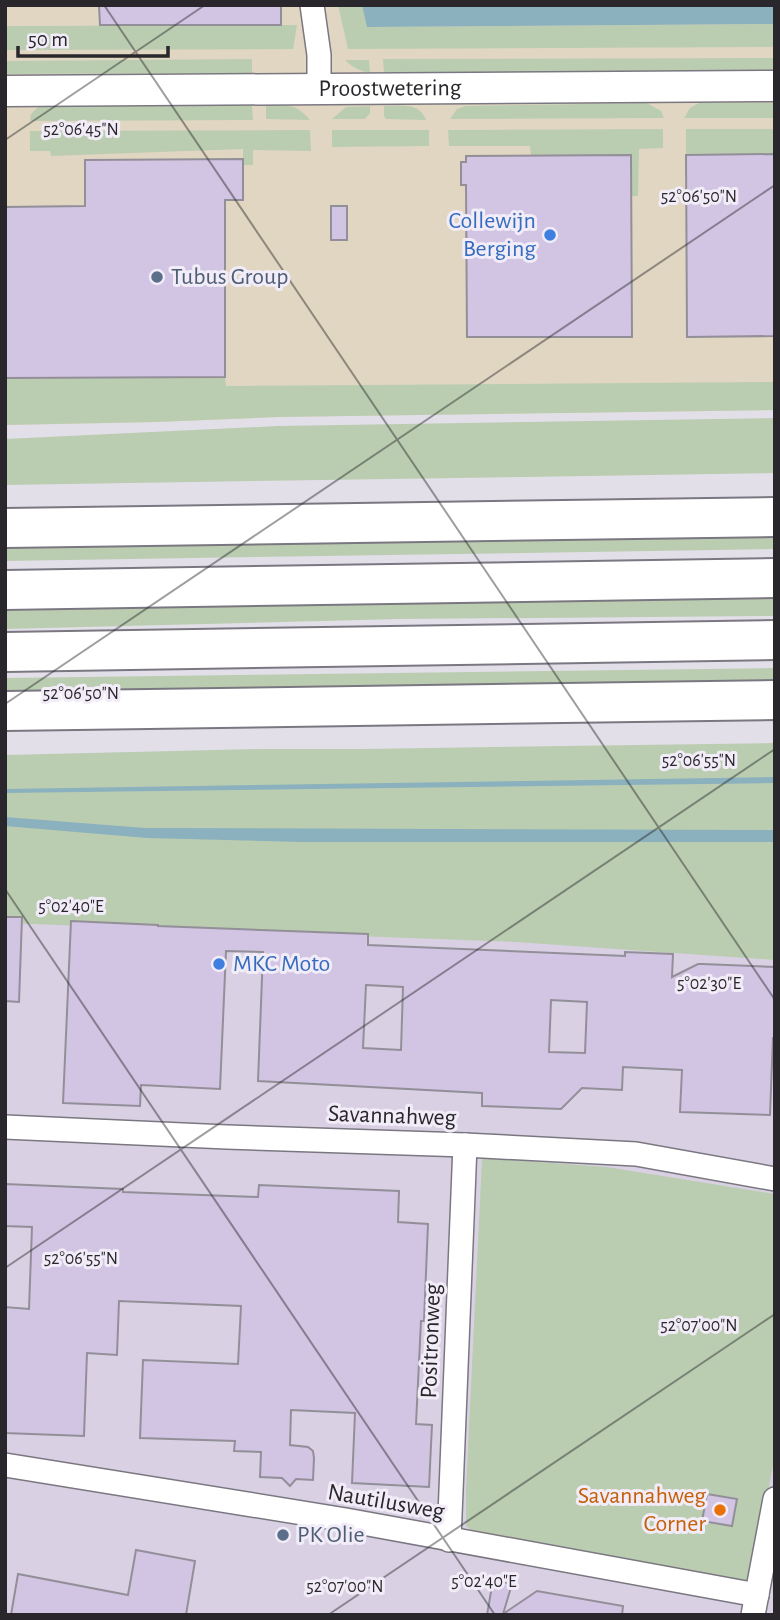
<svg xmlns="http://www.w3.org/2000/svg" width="780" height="1620" viewBox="0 0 780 1620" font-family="'Alegreya Sans',sans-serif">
	<rect width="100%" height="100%" fill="#e3dfe9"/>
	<polygon fill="#e1d6c2" points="5,5 775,5 775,410 278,417 156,422 5,425"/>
	<polygon fill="#d9d1e3" points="775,849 775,1615 5,1615 5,851"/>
	<g fill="#bbcdb1">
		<polygon points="338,5 362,5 368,27 775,24 775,47 348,49"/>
		<polygon points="297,25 293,49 5,50 5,26"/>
		<polygon points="775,58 775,72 384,74 383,59"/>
		<polygon points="252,59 252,73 5,74 5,61"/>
		<path d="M345,60H369L370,73C360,71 353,68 345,60Z"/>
		<polygon points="647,103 661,111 664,118 450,119 457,109 465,106"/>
		<polygon points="699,103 775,103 775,118 684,118 690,108"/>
		<polygon points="40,105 252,105 253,120 30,121 31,114"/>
		<path d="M266,105C287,106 295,102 310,120L266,119Z"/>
		<polygon points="370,106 370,113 365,119 332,119 346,107"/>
		<path d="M384,106C400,106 419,102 426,120L386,119L384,116Z"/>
		<polygon points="663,129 663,148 639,149 638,196 632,196 631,155 531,155 530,146 449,146 448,130"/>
		<polygon points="686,129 775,129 775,154 686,155"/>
		<polygon points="310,130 311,151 253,150 253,165 243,165 243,149 51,156 50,151 30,151 30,131"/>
		<polygon points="332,130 429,130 429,146 332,147"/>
		<polygon points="225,377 226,386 775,382 775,410 278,417 156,422 5,425 5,378"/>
		<polygon points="775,418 775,473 5,485 5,439 278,426"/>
		<polygon points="775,529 775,549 5,561 5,541"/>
		<polygon points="775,597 775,616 400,619 5,629 5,611 400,601"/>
		<polygon points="775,668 775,686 5,698 5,678"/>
		<polygon points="775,743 775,960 515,942 5,923 5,755 260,749 361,749"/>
		<polygon points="482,1158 607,1167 775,1194 775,1454 751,1584 475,1533 466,1526 466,1489"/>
	</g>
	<g fill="#8bb0be">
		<polygon points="362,5 775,5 775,24 367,27"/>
		<polygon points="775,777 775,783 5,793 5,789"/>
		<polygon points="5,817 145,828 775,830 775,842 300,842 147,838 5,826"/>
	</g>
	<g fill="#d2c4e3" stroke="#938f99" stroke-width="2" fill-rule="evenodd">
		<polygon points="99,5 281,5 281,25 100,25"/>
		<polygon points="775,154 775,336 687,337 686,155"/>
		<polygon points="631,155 632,337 467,337 466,185 461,185 461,162 466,162 466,156"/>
		<polygon points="243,159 243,200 225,200 225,377 5,378 5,207 85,206 85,160"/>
		<rect x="331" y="206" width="16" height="34"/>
		<polygon points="5,917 22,917 19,1002 5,1001"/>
		<path d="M71,921L158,925V926L368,934V945L625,956V952L673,954L672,977L698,964H703L775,967V1038H773L770,1115L680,1112L682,1070L623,1067L622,1090L582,1088L561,1109L482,1106V1093L258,1081L263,952L226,951L220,1089L141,1085L140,1106L63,1103ZM366,985L403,987L401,1050L363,1048ZM551,1000L587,1002L585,1053L549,1052Z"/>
		<polygon points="5,1184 123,1189 123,1192 258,1197 259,1185 399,1191 398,1222 428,1224 424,1321 421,1321 416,1424 432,1425 429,1487 352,1483 355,1413 291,1410 290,1445 308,1447 313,1451 314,1458 313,1480 296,1479 290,1486 282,1478 260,1477 261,1452 234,1451 235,1441 140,1438 143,1360 238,1364 241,1306 119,1301 117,1355 87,1353 84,1436 5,1433 5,1307 29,1309 32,1227 5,1226"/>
		<polygon points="707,1494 737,1499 732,1526 702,1521"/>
		<polygon points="136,1550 195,1561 186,1615 11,1615 18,1574 128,1595"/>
		<polygon points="493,1580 512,1584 503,1614 537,1591 623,1606 622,1615 487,1615"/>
	</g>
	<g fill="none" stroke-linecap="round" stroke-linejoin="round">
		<defs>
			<g id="minor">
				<polyline points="312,5 319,55 319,88"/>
				<polyline points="5,1127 227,1137 465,1145 636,1154 775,1179"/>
				<polyline points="5,1465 346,1520 757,1595"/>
				<polyline points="449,1540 465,1145"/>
				<polyline points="753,1615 775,1499"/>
			</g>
			<g id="tertiary">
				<path id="s1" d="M5,91L775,86"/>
			</g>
			<g id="motorway">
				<polyline points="5,528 775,517"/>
				<polyline points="5,590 775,578"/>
				<polyline points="5,652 775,640"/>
				<polyline points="5,711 775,700"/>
			</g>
		</defs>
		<use href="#minor" stroke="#7b7781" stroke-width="26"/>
		<use href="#tertiary" stroke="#7b7781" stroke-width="33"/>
		<use href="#motorway" stroke="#7b7781" stroke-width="42"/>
		<use href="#minor" stroke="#fff" stroke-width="23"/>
		<use href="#tertiary" stroke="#fff" stroke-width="30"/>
		<use href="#motorway" stroke="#fff" stroke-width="38"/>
	</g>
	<path fill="none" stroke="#29272b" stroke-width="2" stroke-opacity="0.45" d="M104,5L775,1000M5,140L205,5M5,704L775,185M5,889L495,1615M5,1268L775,749M328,1615L775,1314"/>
	<g fill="#3f7fe0" stroke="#f1ecf7" stroke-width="2.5">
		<circle cx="550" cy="235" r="7"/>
		<circle cx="219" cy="964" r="7"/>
	</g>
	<g fill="#5c6f8a" stroke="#f1ecf7" stroke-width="2.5">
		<circle cx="157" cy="277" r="7"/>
		<circle cx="283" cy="1535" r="7"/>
	</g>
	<circle fill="#e8710a" stroke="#f1ecf7" stroke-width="2.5" cx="720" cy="1510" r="7"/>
	<g text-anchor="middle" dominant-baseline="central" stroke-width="6" stroke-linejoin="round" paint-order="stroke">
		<g font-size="24" fill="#29272b" stroke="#f1ecf7">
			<text stroke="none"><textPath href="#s1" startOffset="385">Proostwetering</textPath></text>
			<text transform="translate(392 1116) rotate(2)">Savannahweg</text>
			<text transform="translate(431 1341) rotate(-88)">Positronweg</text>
			<text transform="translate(386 1502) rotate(10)">Nautilusweg</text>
		</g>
		<g font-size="24" fill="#366cbe" stroke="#f1ecf7" text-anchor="end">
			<text x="536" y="221">Collewijn<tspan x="536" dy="28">Berging</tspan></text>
			<text x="233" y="964" text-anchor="start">MKC Moto</text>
		</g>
		<g font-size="24" fill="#4e5e75" stroke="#f1ecf7" text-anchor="start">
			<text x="171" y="277">Tubus Group</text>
			<text x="297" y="1535">PK Olie</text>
		</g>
		<g font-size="24" fill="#c56008" stroke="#f1ecf7" text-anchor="end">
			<text x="706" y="1496">Savannahweg<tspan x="706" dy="28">Corner</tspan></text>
		</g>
	</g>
	<g font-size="18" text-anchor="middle" fill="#29272b" stroke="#f1ecf7" stroke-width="6" stroke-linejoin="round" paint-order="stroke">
		<text x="81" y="135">52°06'45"N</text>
		<text x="699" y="202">52°06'50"N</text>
		<text x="81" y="699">52°06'50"N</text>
		<text x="699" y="766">52°06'55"N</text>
		<text x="71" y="912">5°02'40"E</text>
		<text x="709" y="989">5°02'30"E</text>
		<text x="81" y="1264">52°06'55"N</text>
		<text x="699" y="1331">52°07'00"N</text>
		<text x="484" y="1587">5°02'40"E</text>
		<text x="345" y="1592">52°07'00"N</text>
	</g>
	<rect width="780" height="1620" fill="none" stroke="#29272b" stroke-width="14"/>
	<path d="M18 46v10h150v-10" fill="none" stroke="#29272b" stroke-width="3.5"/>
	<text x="28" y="46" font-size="21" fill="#29272b" stroke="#f1ecf7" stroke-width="5" paint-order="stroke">50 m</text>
</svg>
